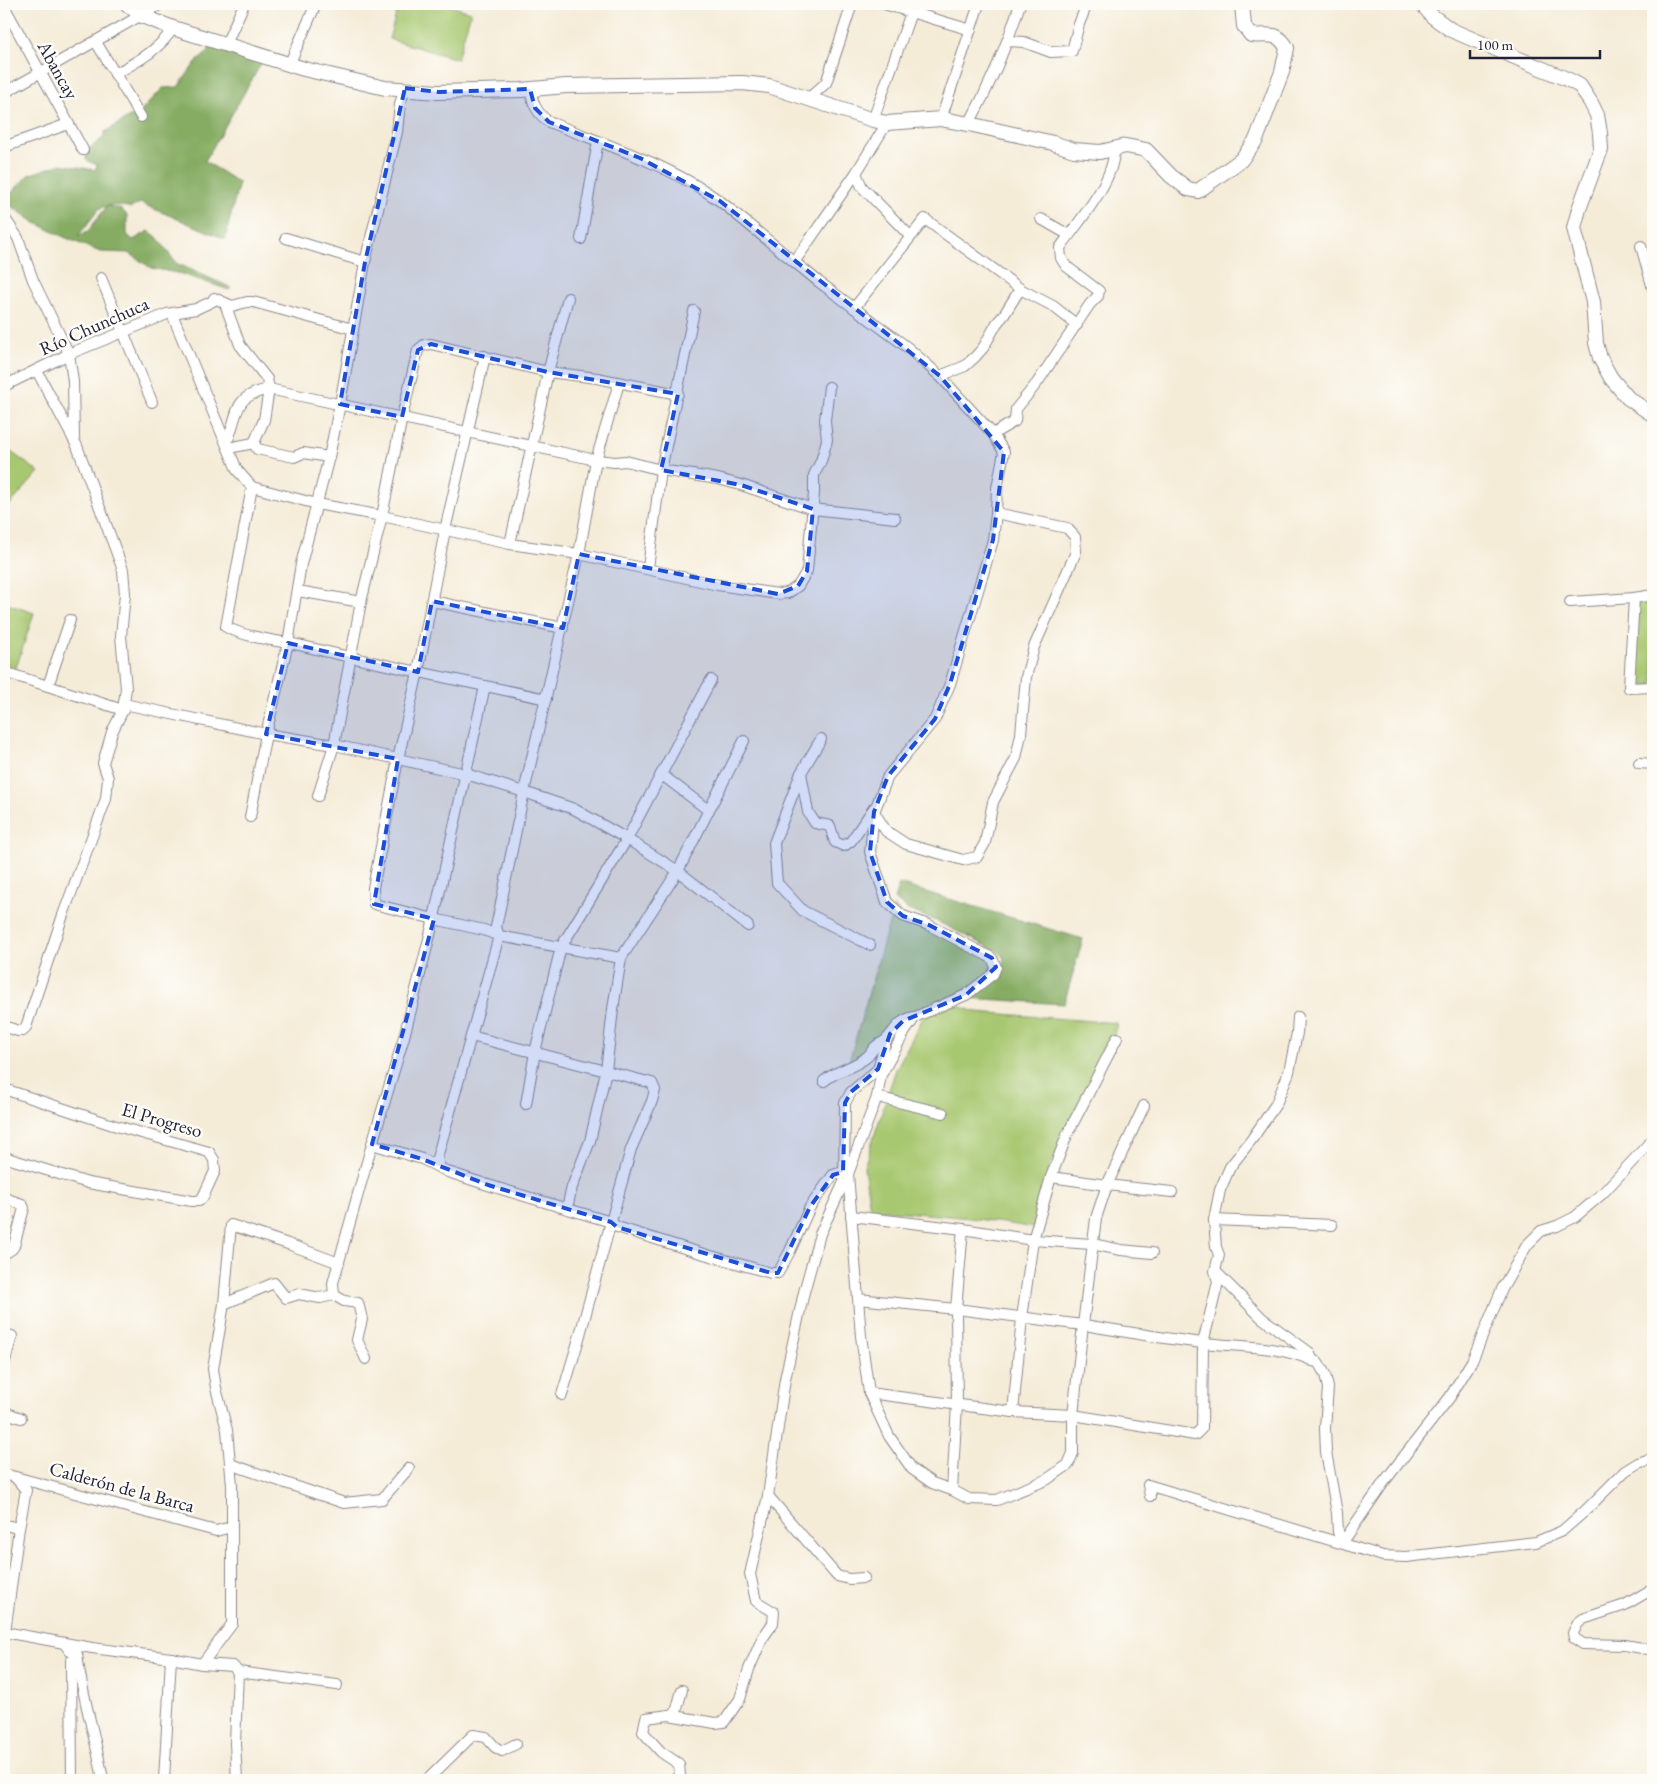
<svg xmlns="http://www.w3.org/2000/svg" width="1657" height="1784" viewBox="0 0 1657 1784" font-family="'EB Garamond',serif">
	<rect width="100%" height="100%" fill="#fdfcf7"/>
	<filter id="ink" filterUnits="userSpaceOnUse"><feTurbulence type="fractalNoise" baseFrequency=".02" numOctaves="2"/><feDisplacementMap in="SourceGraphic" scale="10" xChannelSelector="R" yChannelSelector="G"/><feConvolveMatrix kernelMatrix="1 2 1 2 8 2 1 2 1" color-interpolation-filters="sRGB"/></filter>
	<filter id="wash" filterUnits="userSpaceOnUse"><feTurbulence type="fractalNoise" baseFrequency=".0096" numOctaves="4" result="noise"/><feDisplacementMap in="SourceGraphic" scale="20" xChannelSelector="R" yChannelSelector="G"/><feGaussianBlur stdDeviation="1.12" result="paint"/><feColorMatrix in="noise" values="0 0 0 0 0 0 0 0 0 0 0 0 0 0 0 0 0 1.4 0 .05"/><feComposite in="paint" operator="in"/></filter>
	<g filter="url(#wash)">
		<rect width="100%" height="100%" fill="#f5ecd8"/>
		<g fill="#a7c76f" stroke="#647455">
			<polygon points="399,4 443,4 471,12 457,59 389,39"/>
			<polygon points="4,447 39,472 7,508 4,505"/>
			<polygon points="1653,598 1653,685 1633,686 1637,599"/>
			<polygon points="4,603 34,613 16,668 4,664"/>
			<polygon points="894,906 902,915 993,957 995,968 968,990 906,1014 894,1022 880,1040 869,1050 848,1065"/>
			<polygon points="952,1004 977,1012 1117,1023 1114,1035 1079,1101 1047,1175 1035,1228 971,1218 870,1209 864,1167 896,1069 924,1016"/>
		</g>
		<g fill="#85ac62" stroke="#54674e">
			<path d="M215,41L265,57L205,161L239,183L225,239L140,203L131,208C122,205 107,204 99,209L78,236L88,231L107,206L121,209L127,215V234L133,240L149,231L157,237L176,263L232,288L229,290L182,274L151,268L129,253L100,252L64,237L34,222L4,201L28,175L61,164L95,170L97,165L86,160V151L103,138L105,132L131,116L142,119V110L163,88L178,87L196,62L206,54Z"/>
			<polygon points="899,884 1083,939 1064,1004 966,998 1001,975 1004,959 1001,953 934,920 908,910 894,899"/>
		</g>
	</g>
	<g filter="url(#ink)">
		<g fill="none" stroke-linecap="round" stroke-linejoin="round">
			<defs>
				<g id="street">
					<polyline points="884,4 971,30"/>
					<polyline points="4,6 83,150"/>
					<polyline points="1008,41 1024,42 1051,52 1072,51 1079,24 1087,4"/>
					<polyline points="96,42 141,117"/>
					<polyline points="226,44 244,4"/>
					<polyline points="289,65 316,4"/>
					<path d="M115,74C136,62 160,50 173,28"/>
					<path d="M530,89C533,103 536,113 549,122C607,145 668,164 720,201L819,282L907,347L940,376L993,434L1004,452L997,488L996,513L993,540L950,684L935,719L888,776L874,812L870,852L887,902L903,916L929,925L992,958L996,967L993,974L966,995L915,1017L904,1033L881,1075L877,1097L848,1174"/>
					<polyline points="4,93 161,4"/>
					<polyline points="809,98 826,83 852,4"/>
					<polyline points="941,119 979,4"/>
					<polyline points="873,120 914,4"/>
					<path d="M969,124C990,85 1007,46 1020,4"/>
					<polyline points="4,147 68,124"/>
					<polyline points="856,173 862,187 910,236"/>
					<polyline points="4,217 18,238 33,280 69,354 73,381 74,438"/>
					<polyline points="1041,219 1069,235"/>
					<polyline points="286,238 365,262"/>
					<polyline points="581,239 598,141"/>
					<polyline points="1641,246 1653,289"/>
					<polyline points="795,261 856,173 887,123"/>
					<polyline points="101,278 152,402"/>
					<polyline points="854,308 925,219 1022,290 1053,306 1077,325"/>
					<polyline points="172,314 237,470 252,487 317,504 382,516 510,544 579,554 718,585 778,594 788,593 798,586 807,571 814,493 814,475 821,461 827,440 825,420 829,387"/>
					<polyline points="485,356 445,530 418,672 398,759 373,888 374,904 434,919 484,930 499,936 437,1158 440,1168 448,1172 488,1185 611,1222 617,1227 697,1252 771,1273 778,1273 790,1251 810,1207 833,1175 843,1172 848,1174 861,1336 869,1393 889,1436 912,1469 932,1483 952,1490 969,1499 997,1500 1046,1480 1068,1465 1073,1453 1073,1415 1083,1325 956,1309 858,1299"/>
					<polyline points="940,376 965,366 975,357 983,348 997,323 1004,315 1020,289"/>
					<polyline points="4,386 69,354 123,332 167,314 196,309 213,301 214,298 232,306 247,302 253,302 353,329"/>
					<path d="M993,434L1015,421L1016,409L1037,383L1090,304L1098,296L1099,291L1066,266L1061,258L1060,248C1078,222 1115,181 1114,149"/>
					<path d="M223,436L229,437C239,408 235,396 269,389L267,379L240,345L225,304"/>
					<polyline points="254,443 257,449 294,457 303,453 329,457"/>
					<polyline points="228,448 254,443 264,420 269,389 596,460 615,462 626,461 661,470 718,479 741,485 813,509 895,518"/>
					<path d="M252,487L226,627C250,639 277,640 303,646C384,666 465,681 546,699"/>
					<polyline points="510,544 548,372 568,298"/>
					<polyline points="648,568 661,470 694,311"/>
					<polyline points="298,591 361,602"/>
					<polyline points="1653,595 1634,598 1629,688 1653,687"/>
					<polyline points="432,601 563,628"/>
					<polyline points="1570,602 1634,598"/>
					<polyline points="4,672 123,710"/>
					<polyline points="48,686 70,620"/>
					<polyline points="124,704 266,734 334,745 466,774 524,792 574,809 627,839 678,871 748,926"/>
					<polyline points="821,739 801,773 808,812 815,823 830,826 835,842 844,846 851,841 874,808"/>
					<polyline points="1639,763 1653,764"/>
					<polyline points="801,773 774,843 777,883 803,911 870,945"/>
					<polyline points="661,774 708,810"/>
					<polyline points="318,796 334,745 361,602 382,516 402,417 418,350 424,345 431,344 548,372 597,378 678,394"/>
					<polyline points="874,812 886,831 906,844 963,860 977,857 985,843 993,802 1016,758 1021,734 1026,677 1034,647 1076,552 1075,537 1067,528 996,513"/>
					<polyline points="250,817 266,734 288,643 301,564 329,457 340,404 365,262 397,132 400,104 405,88"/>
					<polyline points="621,958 678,871 744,741"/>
					<polyline points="4,1026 18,1031 23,1031 26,1027 63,915 106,799 108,778 103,763 112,732 123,710 126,688 121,636 125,594 123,570 77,446 37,371"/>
					<polyline points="471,1036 606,1071 590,1141 572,1187 567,1208"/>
					<polyline points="1117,1038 1067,1135 1051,1177 1033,1240 1092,1244 1121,1250 1152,1253"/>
					<path d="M824,1081C836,1070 855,1068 868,1056C871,1053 872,1050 875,1047C878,1044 882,1043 885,1041C895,1031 899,1019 915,1017"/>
					<polyline points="4,1089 113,1125 209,1152 214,1160 215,1171 203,1197 199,1201 192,1201 88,1183 4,1157"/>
					<polyline points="877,1097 943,1113"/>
					<polyline points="526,1104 535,1052 561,947 627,839 711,680"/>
					<path d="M1144,1106L1107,1185L1096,1218L1083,1325C1123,1331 1164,1339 1204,1343C1240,1347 1280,1345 1313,1361"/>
					<polyline points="440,1168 422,1159 372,1144 404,1037 431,931 485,686"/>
					<polyline points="1051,1177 1107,1185 1172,1192"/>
					<polyline points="4,1198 22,1204 24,1208 14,1246 12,1249 4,1254"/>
					<polyline points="851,1216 963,1229 1033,1240 1022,1318 1013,1412"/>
					<polyline points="1214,1220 1332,1225"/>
					<polyline points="1216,1272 1262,1318 1309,1352 1313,1361 1318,1362 1325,1374 1328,1388 1325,1428 1326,1452 1337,1513 1338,1532 1343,1542"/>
					<polyline points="334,1295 320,1298 299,1294 286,1298 274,1283 224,1304 231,1225 288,1244 339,1263"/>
					<polyline points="4,1334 12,1336 4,1364"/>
					<polyline points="366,1359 357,1340 362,1319 358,1303 344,1301 334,1295 333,1283 372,1144"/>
					<polyline points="869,1393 1013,1412 1073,1415 1195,1435 1202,1428 1203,1343 1218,1282 1215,1271 1219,1255 1216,1247 1214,1220 1220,1190 1230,1167 1252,1139 1276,1104 1289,1072 1297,1033 1298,1017"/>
					<polyline points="562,1395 578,1342 631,1149 652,1101 655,1090 652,1083 606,1071 613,1009 621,958 499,936 496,927 524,792 579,554 596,460 619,383"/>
					<polyline points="4,1412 21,1418"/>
					<polyline points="230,1464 344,1503 382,1499 409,1468"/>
					<polyline points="4,1474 216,1531 231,1527"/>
					<polyline points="952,1490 957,1404 956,1309 963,1229"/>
					<polyline points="768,1496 837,1576 849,1579 864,1578"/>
					<polyline points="1150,1496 1148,1485 1383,1556 1406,1557 1536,1542 1562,1531 1585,1511 1625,1471 1638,1463 1653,1458"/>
					<polyline points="4,1525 19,1528 26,1490 15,1477"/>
					<polyline points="1343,1542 1384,1482 1450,1397 1472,1361 1502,1289 1527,1245 1541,1231 1557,1226 1575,1217 1602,1194 1653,1139"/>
					<polyline points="1653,1590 1649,1591 1625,1605 1583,1619 1578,1623 1573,1633 1574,1638 1583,1644 1625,1645 1653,1650"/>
					<polyline points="4,1632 92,1648 171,1658 202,1664 233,1666 238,1672 235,1743 237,1780"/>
					<polyline points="5,1632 19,1528"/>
					<path d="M65,1644L70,1651L77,1654C82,1697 96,1738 103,1780"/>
					<polyline points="71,1661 72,1780"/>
					<polyline points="202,1664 232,1624 232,1485 227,1430 216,1388 213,1369 224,1304"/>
					<polyline points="238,1672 337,1685"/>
					<polyline points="675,1716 682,1690"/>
					<polyline points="164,1780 171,1658"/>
					<polyline points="427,1780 473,1735 486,1737 495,1747 502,1751 516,1744"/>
					<polyline points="674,1780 680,1775 679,1764 661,1752 643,1732 646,1718 669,1715 715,1723 724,1722 740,1699 749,1669 762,1639 773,1623 774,1612 756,1601 750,1574 768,1496 785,1379 804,1292 820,1234 844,1182 845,1103 851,1092 878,1069 886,1040"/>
				</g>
				<g id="secondary">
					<path d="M127,4L142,16L173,28L304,69L385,88L438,92L521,90L566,86L742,83L769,86L873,120L887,123L941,119L969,124L1053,143L1074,150L1100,152L1126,146L1146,150L1171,176L1188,189L1198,191L1241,160L1256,140L1282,72L1287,48C1277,30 1268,37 1251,35L1244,26L1242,4"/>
					<polyline points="1422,4 1432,16 1451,30 1569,80 1580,86 1591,103 1597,115 1600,133 1601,149 1579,209 1574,228 1593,302 1596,343 1600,358 1611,378 1628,398 1653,415"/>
				</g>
			</defs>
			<use href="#street" stroke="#8c878a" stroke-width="12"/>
			<use href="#secondary" stroke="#8c878a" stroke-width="16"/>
			<use href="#street" stroke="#fff" stroke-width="10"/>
			<use href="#secondary" stroke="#fff" stroke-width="14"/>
		</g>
	</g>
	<path fill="#1d4ed8" fill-opacity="0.2" stroke="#1d4ed8" stroke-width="4" stroke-dasharray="10 6" stroke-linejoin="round" d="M405,88L438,92L530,89L535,108L549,122L640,158L720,201L940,376L1004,452L993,540L950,684L935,719L888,776L874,812L870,852L887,902L903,916L929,925L992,958L996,967L966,995L903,1021L890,1034L878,1069L851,1092L845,1103L843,1172L833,1175L810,1207L778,1273H771L617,1227L611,1222L488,1185L422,1159L372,1144L434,919L374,904L398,759L266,734L288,643L418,672L432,601L563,628L579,554L778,594L798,586L807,571L813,509L741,485L661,470L678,394L548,372L431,344L418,350L402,417L340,404L365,262Z"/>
	<g text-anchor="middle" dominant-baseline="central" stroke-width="5" stroke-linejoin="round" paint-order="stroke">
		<g font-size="19" fill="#22223b" stroke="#fdfcf7">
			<text transform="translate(58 70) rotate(61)">Abancay</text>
			<text transform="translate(94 326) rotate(-24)">Río Chunchuca</text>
			<text transform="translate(162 1120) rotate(16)">El Progreso</text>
			<text transform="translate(122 1487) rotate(15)">Calderón de la Barca</text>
		</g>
	</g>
	<rect width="1657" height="1784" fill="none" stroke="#fdfcf7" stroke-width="20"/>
	<path d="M1470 50v8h130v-8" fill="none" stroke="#22223b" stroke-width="2.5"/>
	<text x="1477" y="50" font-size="15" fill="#22223b" stroke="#fdfcf7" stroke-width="4" paint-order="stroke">100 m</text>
</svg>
